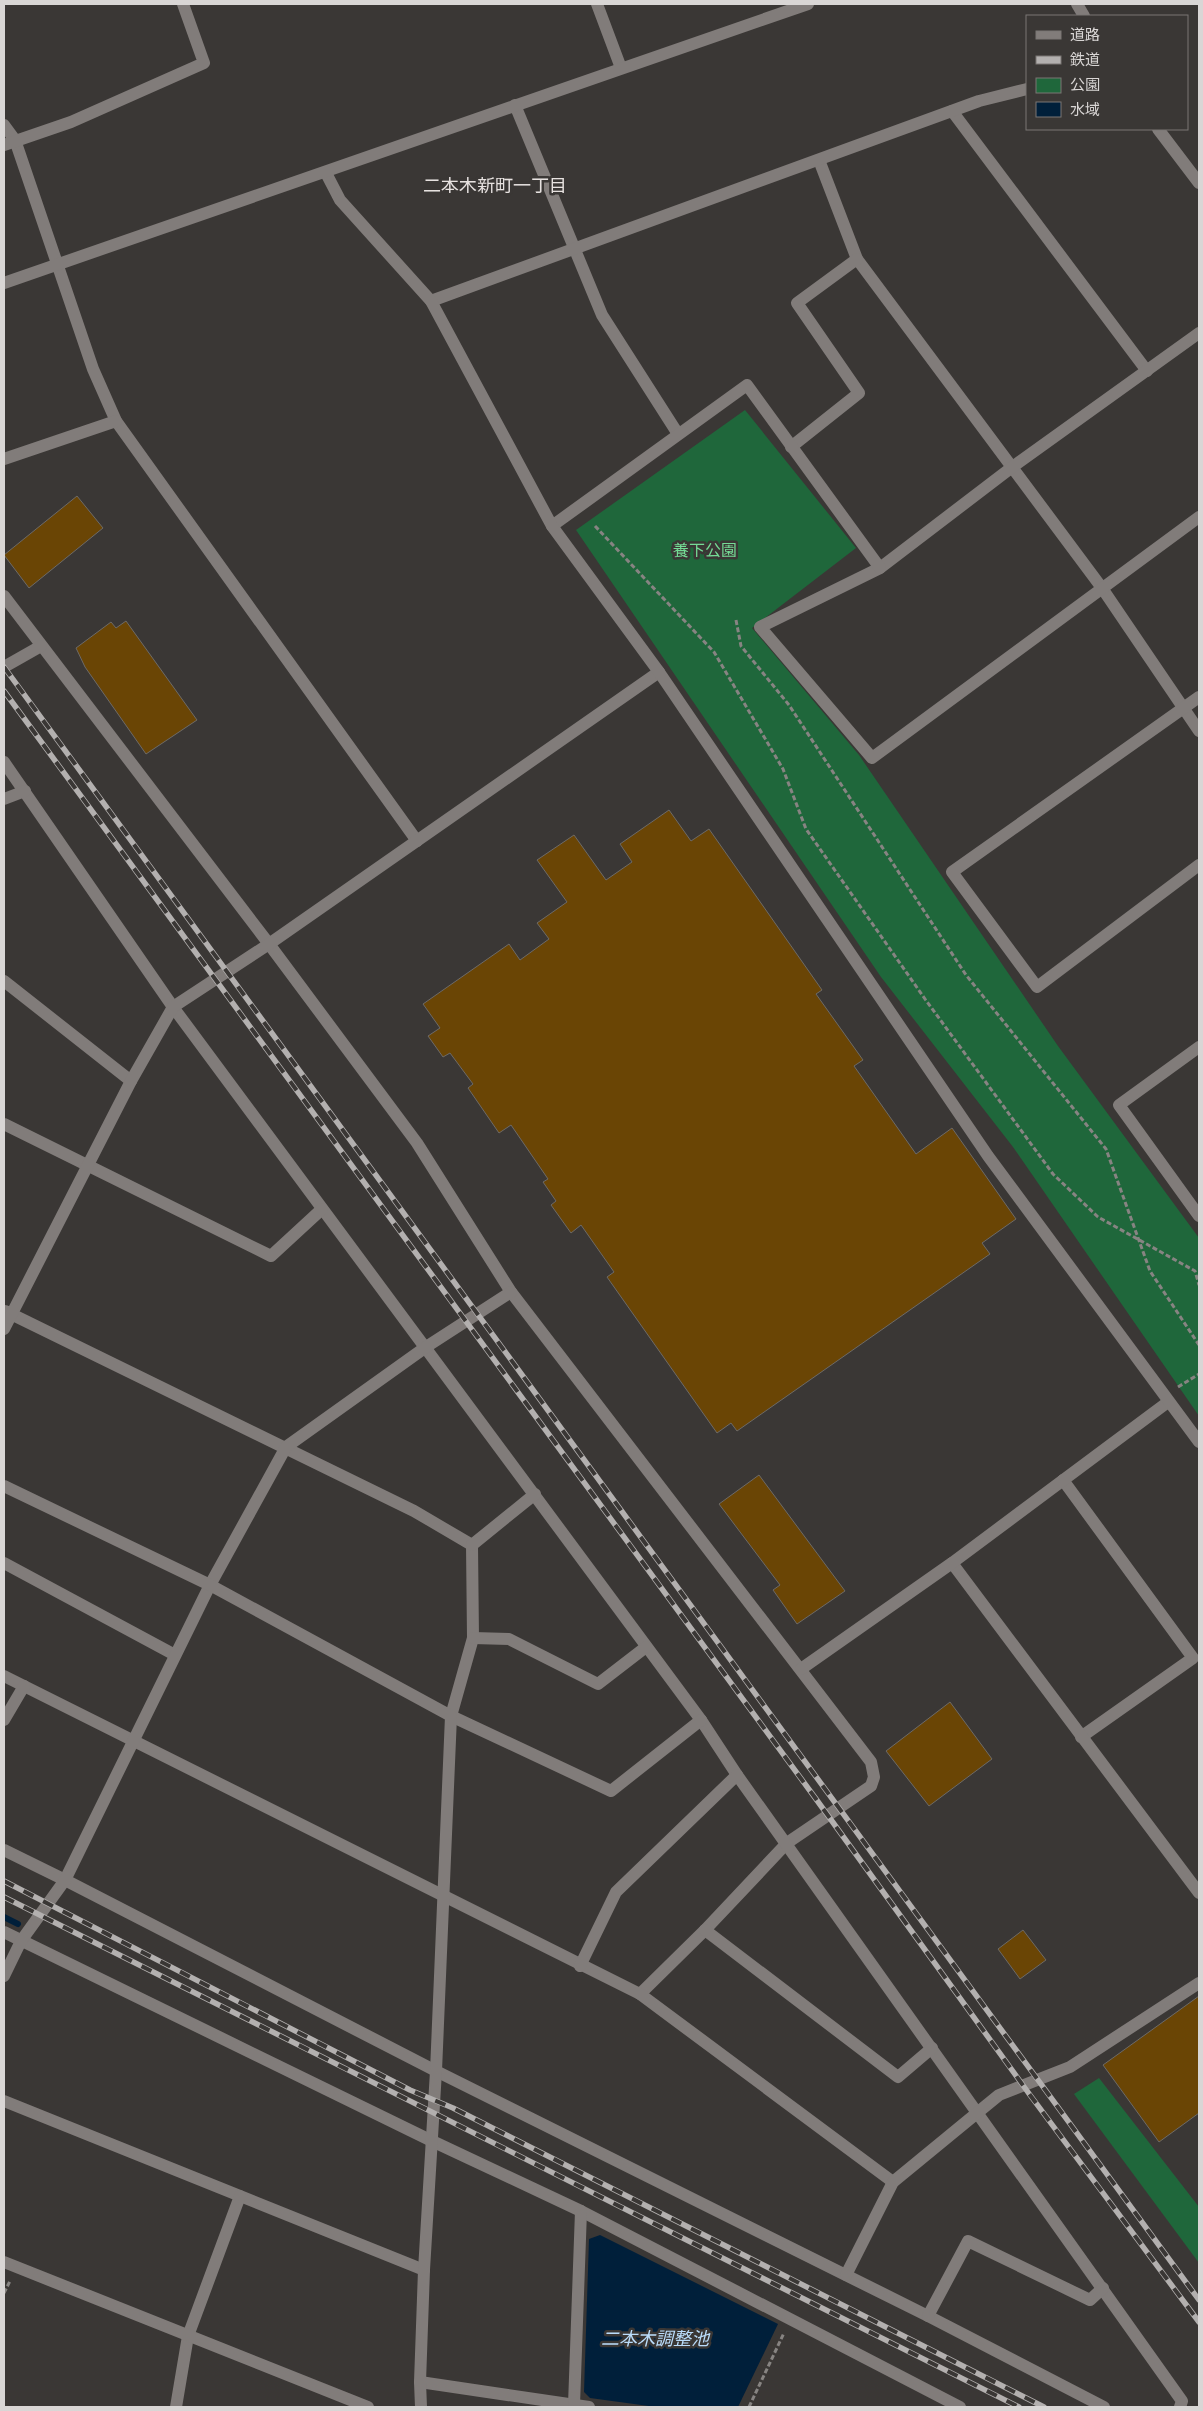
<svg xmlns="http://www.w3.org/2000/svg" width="1203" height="2411" viewBox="0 0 1203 2411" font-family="'Noto Sans','Noto Sans JP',sans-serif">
	<rect width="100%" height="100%" fill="#3a3735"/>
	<g fill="#1f673b">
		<polygon points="745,410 856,548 752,628 859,755 1058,1046 1199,1238 1199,1416 1013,1147 881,977 576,530"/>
		<polygon points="1099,2078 1199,2207 1199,2263 1074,2094"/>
	</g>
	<polygon fill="#001f3a" points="600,2235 778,2324 738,2407 656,2407 590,2398 584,2392 589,2239"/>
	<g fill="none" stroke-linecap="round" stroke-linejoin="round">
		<polyline stroke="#001f3a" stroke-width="6" points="4,1917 18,1924"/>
	</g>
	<g fill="#6a4505" stroke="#6d6a67">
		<polygon points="77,496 103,528 29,588 4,555"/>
		<polygon points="126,621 197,720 146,754 85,667 76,648 111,622 116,628"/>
		<polygon points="669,810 691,841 709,829 822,990 816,994 863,1060 854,1066 916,1154 952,1128 1016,1219 982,1243 990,1254 737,1431 731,1423 717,1433 607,1277 614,1272 581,1225 571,1233 551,1205 556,1201 543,1182 548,1179 511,1125 499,1133 468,1088 473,1084 450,1053 443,1057 428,1036 440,1028 423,1004 509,944 520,960 549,939 537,923 567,902 537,860 574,835 606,880 632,862 620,844"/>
		<polygon points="759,1475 845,1591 797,1624 773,1590 780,1585 719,1504"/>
		<polygon points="950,1702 992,1759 929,1806 886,1751"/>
		<polygon points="1023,1930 1046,1960 1020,1979 998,1949"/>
		<polygon points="1199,1996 1199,2113 1159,2142 1103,2065"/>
	</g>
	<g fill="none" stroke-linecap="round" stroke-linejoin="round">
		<g stroke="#878482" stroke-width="3" stroke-dasharray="5 2.5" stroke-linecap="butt">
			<polyline points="595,526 714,652 783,769 806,829 925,999 1053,1174 1098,1217 1195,1271 1199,1285"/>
			<polyline points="736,620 741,646 789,705 966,975 1106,1149 1150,1271 1199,1345"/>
			<polyline points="1178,1387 1199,1374"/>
			<polyline points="4,2293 10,2281"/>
			<polyline points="749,2407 784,2333"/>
		</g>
		<polyline stroke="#817c7a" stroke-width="12" points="1063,1480 1193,1658 1081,1737"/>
		<g stroke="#817c7a" stroke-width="12">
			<polyline points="597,4 621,68"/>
			<polyline points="1077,4 1084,16"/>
			<polyline points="515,105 602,315 678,434"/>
			<polyline points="952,111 1147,371"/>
			<polyline points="4,125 15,140 93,369 116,421 417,841"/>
			<polyline points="1158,129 1199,183"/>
			<polyline points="4,145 71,122 204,63 183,4"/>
			<polyline points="819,160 857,259 1102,588 1199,731"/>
			<polyline points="431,301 979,101 1027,89"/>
			<polyline points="1199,333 1011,468 880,568 760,627 872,758 1199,517"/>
			<polyline points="791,447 859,393 797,303 857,259"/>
			<polyline points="4,459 116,421"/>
			<polyline points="552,526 747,385 880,568"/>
			<polyline points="4,596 269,944 417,1143 511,1292 871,1762 874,1777 871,1786 787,1843 705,1930 640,1994"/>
			<polyline points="4,667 41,646"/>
			<polyline points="1199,697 952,872 1037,987 1199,865"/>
			<polyline points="4,762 173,1007 701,1720 737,1775 1182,2401 1180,2407"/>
			<polyline points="4,799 25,791"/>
			<polyline points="4,981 131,1081"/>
			<polyline points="1199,1047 1119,1105 1199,1216"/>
			<polyline points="4,1124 271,1256 322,1209"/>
			<polyline points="5,1311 414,1511 472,1545"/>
			<polyline points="4,1329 131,1081 173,1007 269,944 659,672"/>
			<polyline points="472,1545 473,1638 451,1716 611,1791 701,1720"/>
			<polyline points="472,1545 535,1494"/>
			<polyline points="4,1563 175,1655"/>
			<polyline points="952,1563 1199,1893"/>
			<polyline points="473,1638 509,1639 598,1684 646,1647"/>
			<polyline points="801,1669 952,1563 1168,1402"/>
			<polyline points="4,1676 640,1994 893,2182"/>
			<polyline points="4,1720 24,1686"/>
			<polyline points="4,1850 65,1880 436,2071 928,2316 1104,2407"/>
			<polyline points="705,1930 898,2077 932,2048"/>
			<polyline points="4,1932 432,2141 581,2211 960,2407"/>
			<polyline points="580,1966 616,1892 737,1775"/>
			<polyline points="4,1976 21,1941 65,1880 210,1585 286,1447 426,1347 511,1292"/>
			<polyline points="4,2101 424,2270"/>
			<polyline points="846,2275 893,2182 977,2113 999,2095 1070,2067 1199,1983"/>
			<polyline points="928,2316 968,2241 1090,2300 1103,2288"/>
			<polyline points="420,2382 589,2407"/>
			<polyline points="574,2405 581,2211"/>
			<polyline points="176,2407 188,2336 240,2196"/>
		</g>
		<g stroke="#817c7a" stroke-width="12">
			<polyline points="326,173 340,200 431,301 552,526 659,672 988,1156 1199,1442"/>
			<polyline points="4,283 808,4"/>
			<polyline points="4,1486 210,1585 451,1716 436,2071 424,2270 420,2382 421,2407"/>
			<polyline points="4,2262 368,2407"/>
		</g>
		<defs>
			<g id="rail">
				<polyline points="4,667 1199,2300"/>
				<polyline points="4,691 816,1799 1030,2095 1199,2322"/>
				<polyline points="4,1881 410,2090 453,2108 1044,2407"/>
				<polyline points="4,1897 1019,2407"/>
			</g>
		</defs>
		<use href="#rail" stroke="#b3b0af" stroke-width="5.5"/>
		<use href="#rail" stroke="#3a3735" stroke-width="4" stroke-dasharray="11" stroke-linecap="butt"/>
	</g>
	<g text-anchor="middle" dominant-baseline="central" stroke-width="5" stroke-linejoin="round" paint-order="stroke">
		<g font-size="16" fill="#74db95" stroke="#3a3735">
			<text x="705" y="550">養下公園</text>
		</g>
		<g font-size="18" fill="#e7e2e0" stroke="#3a3735">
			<text x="495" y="185">二本木新町一丁目</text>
		</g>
		<g font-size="18" font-style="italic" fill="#badcfa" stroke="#3a3735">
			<text x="655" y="2338">二本木調整池</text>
		</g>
	</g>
	<rect width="1203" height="2411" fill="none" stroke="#d9d6d5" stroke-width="10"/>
	<rect x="1026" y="15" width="162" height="115" fill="#3a3735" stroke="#7a7775"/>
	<rect x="1036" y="31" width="25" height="8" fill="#817c7a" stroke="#7a7775"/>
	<text x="1070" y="40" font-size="15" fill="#d9d6d5">道路</text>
	<rect x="1036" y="56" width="25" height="8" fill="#b3b0af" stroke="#7a7775"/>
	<text x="1070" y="65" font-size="15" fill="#d9d6d5">鉄道</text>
	<rect x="1036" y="78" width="25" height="15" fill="#1f673b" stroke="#7a7775"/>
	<text x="1070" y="90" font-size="15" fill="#d9d6d5">公園</text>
	<rect x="1036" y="102" width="25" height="15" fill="#001f3a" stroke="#7a7775"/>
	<text x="1070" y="115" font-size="15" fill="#d9d6d5">水域</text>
</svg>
